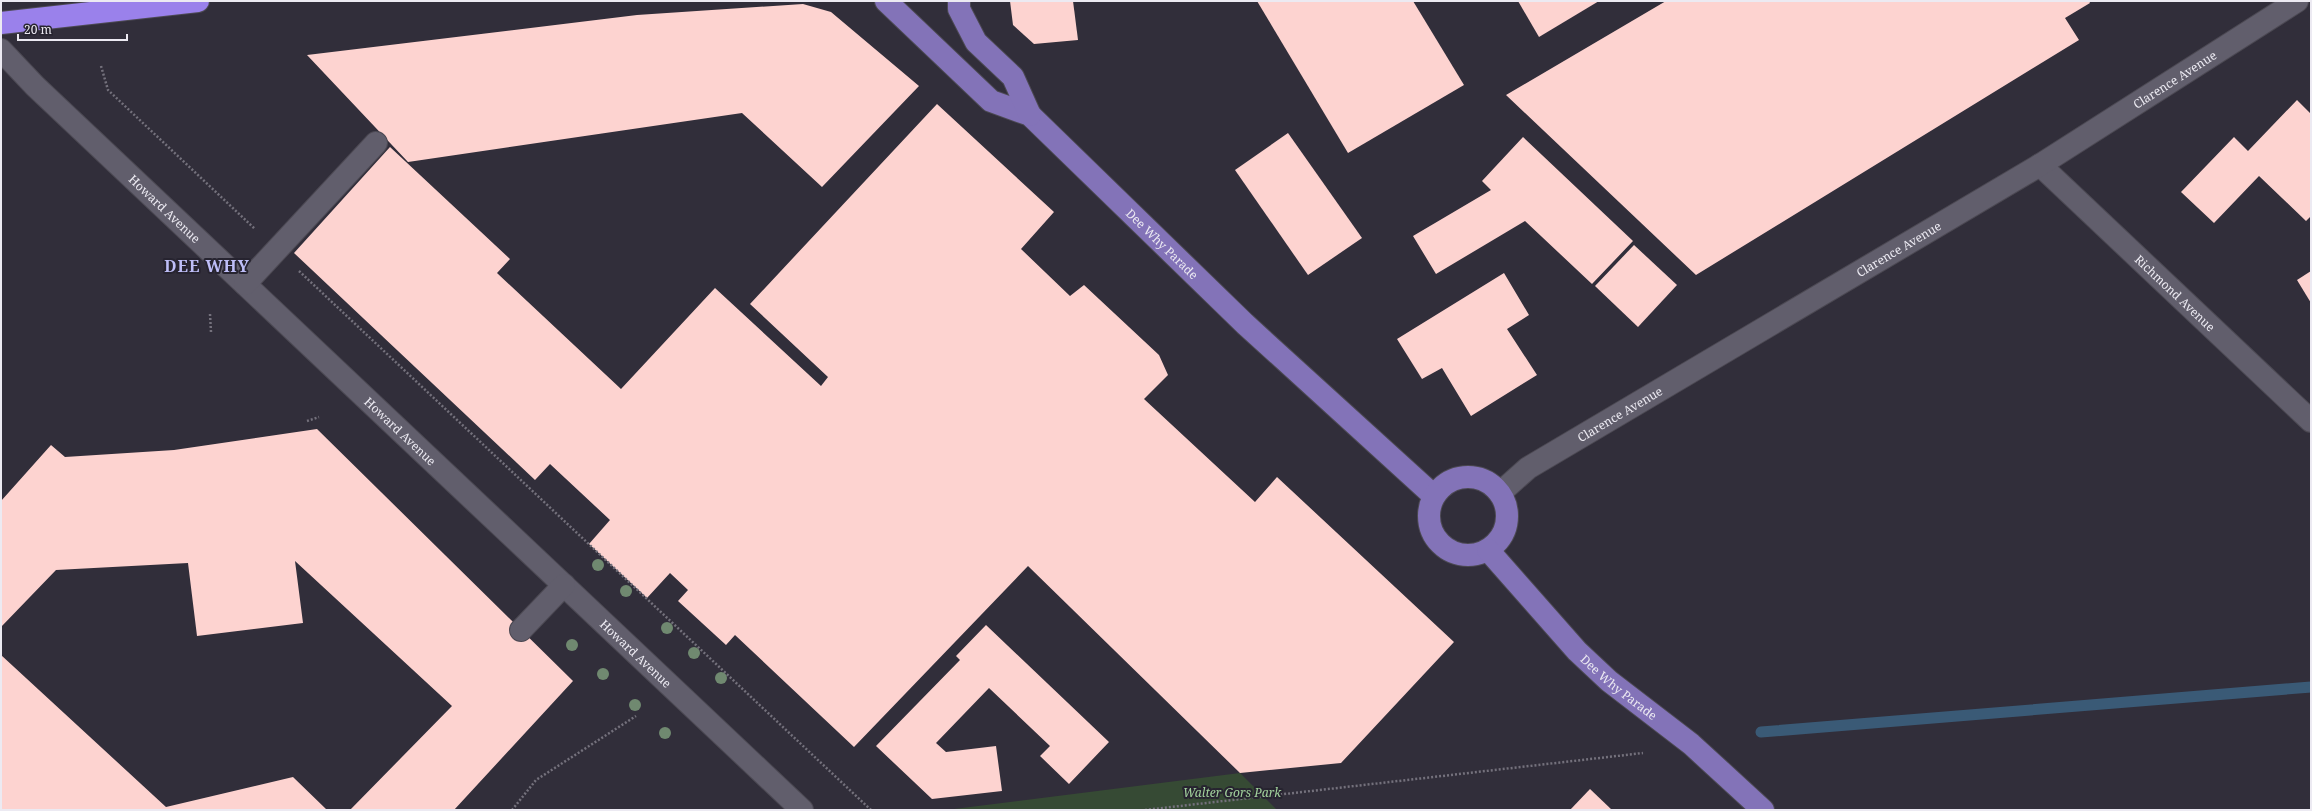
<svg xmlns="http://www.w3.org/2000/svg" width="2312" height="811" viewBox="0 0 2312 811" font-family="'Noto Serif',serif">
	<rect width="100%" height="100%" fill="#312e3a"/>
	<polygon fill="#364a34" points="1240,773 1277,810 946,810"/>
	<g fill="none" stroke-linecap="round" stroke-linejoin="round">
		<polyline stroke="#3a5a76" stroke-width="11" points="1761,732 2311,687"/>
	</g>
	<g fill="#fdd3d0">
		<polygon points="1010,1 1073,1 1078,40 1034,44 1013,25"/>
		<polygon points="1257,1 1413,1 1464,85 1348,153"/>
		<polygon points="1518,1 1599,1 1539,37"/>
		<polygon points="1666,1 2089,1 2090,3 2065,18 2079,40 1696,275 1506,95"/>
		<polygon points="803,4 831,12 919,86 822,187 742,113 408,162 307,55 637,15"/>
		<polygon points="2297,100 2311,114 2311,216 2306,221 2259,176 2214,223 2181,192 2234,137 2248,151"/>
		<polygon points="937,104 1054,212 1021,249 1070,296 1084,285 1159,355 1168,375 1144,399 1255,502 1277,477 1454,642 1341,763 1240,773 1028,566 854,747 735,635 726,645 678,601 688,590 670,573 647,598 589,544 610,520 550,464 535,480 294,253 390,147 510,259 497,273 621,389 715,288 821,386 828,377 750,304"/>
		<polygon points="1288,133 1362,238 1308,275 1235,170"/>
		<polygon points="1523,137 1633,241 1592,284 1525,221 1436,274 1413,236 1491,190 1482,181"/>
		<polygon points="1634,245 1677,285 1638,327 1595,286"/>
		<polygon points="2311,271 2311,303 2297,280"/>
		<polygon points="1504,273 1529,315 1507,329 1537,375 1471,416 1442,368 1422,379 1397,339"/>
		<polygon points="317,429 573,681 454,810 350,810 452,706 295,561 303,623 197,636 188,563 56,570 1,627 1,501 51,445 65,457 174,450"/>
		<polygon points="986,625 1109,742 1069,784 1040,756 1050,746 989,688 936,743 946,752 996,746 1002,791 932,799 876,746 960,660 956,656"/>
		<polygon points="1,655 166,807 293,777 327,810 1,810"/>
		<polygon points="1590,789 1612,810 1570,810"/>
	</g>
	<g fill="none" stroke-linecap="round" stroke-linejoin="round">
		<defs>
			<g id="minor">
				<path id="s1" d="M1,50L35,86L802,810"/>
				<path id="s2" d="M2040,165L2311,421"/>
				<polyline points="245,284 376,143"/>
				<path id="s3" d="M1500,493L1528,468L2040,165L2297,1"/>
				<polyline points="521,630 564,585"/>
			</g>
			<g id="major">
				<path id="s4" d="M886,1L991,101L1030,115L1245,324L1434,496"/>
				<polyline points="959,1 959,9 976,42 1013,77 1030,115"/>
				<circle cx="1468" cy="516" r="39"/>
				<path id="s5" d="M1488,550L1577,651L1609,681L1691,744L1763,810"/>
			</g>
			<polyline id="highway" points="1,23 198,1"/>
		</defs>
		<use href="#minor" stroke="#4c4953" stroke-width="24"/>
		<use href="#major" stroke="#4c4953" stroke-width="24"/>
		<use href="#highway" stroke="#4c4953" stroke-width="24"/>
		<g stroke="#74717c" stroke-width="2.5" stroke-dasharray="2 2" stroke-linecap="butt">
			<polyline points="101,66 108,90 255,229"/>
			<polyline points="299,271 871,810"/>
			<polyline points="210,314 211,332"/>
			<polyline points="307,421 319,417"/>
			<polyline points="512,810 536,780 636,716"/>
			<polyline points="1145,810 1643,753"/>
		</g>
		<use href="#minor" stroke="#615e6c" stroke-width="22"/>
		<use href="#major" stroke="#8373b8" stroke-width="22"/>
		<use href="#highway" stroke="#9a81eb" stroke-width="22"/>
	</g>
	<g fill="#708970">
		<circle cx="598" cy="565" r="6"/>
		<circle cx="626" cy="591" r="6"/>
		<circle cx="667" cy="628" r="6"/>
		<circle cx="572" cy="645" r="6"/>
		<circle cx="694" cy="653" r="6"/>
		<circle cx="603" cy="674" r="6"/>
		<circle cx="721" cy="678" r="6"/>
		<circle cx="635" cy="705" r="6"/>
		<circle cx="665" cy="733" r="6"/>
	</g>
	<g text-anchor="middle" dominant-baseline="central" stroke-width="4" stroke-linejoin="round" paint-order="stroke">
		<g font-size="12" fill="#eceaf2" stroke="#272430">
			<text stroke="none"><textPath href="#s3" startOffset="792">Clarence Avenue</textPath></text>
			<text stroke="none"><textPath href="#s1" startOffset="228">Howard Avenue</textPath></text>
			<text stroke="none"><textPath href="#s4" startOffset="371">Dee Why Parade</textPath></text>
			<text stroke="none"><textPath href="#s3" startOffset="468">Clarence Avenue</textPath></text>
			<text stroke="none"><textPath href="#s2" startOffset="186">Richmond Avenue</textPath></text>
			<text stroke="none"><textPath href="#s3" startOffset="144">Clarence Avenue</textPath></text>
			<text stroke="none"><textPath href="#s1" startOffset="552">Howard Avenue</textPath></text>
			<text stroke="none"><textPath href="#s1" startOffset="876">Howard Avenue</textPath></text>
			<text stroke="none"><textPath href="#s5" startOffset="190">Dee Why Parade</textPath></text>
		</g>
		<g font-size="12" font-style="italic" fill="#a3d39d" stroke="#272430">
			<text x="1232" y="792">Walter Gors Park</text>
		</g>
		<g font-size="16" font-weight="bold" letter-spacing="1" fill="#bebef7" stroke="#272430">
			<text x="207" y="266">DEE WHY</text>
		</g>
	</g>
	<rect width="2312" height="811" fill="none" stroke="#eceaf2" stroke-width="4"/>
	<path d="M18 34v6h109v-6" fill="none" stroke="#eceaf2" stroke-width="2"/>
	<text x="24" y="34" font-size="12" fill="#eceaf2" stroke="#272430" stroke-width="3" paint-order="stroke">20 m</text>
</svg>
